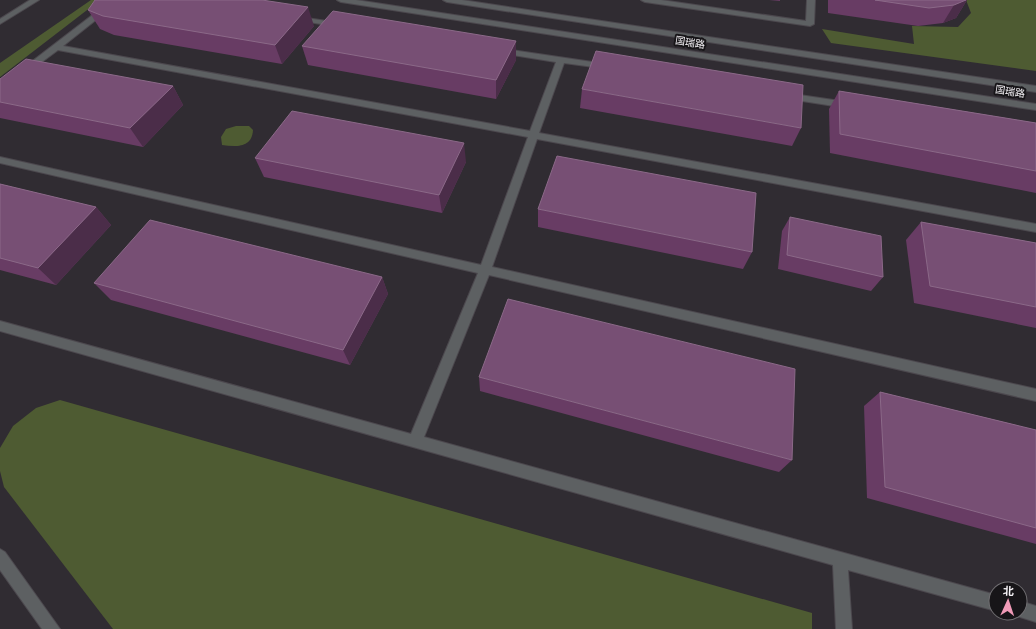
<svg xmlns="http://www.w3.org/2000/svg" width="1036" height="629" viewBox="0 0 1036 629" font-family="Bitter,'Noto Sans SC',serif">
	<rect width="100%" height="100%" fill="#302c32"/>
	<g fill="#4e5b32">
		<polygon points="91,0 96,0 91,7 0,77 0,63"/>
		<polygon points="966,0 1036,0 1036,71 831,43 822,29 914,44 912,26 958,27 971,13"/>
		<path d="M236,126H249L253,130C252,148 236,147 222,145L221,137L226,129Z"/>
		<polygon points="60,400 812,613 812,629 113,629 4,487 0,471 0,448 13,426 36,408"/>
	</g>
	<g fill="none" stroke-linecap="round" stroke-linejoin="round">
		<defs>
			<g id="minor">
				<polygon points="30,0 39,0 0,24 0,19"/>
				<polygon points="112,0 121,0 63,46 530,131 556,62 500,53 497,52 497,48 606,64 610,67 609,69 564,63 539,133 1036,224 1036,232 537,139 492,267 1036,389 1036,401 489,275 424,437 996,595 996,611 848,570 852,629 836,629 833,565 0,331 0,321 411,434 478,273 0,163 0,157 481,265 528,137 58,50 0,93 0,86"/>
				<polygon points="337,0 356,0 1036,104 1036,110 341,2"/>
				<polygon points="443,0 462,0 1036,86 1036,92 447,2"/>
				<polygon points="641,0 661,0 806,21 807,0 815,0 814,24 810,26 645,2"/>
				<polygon points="293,16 340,23 344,25 340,27 296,20 293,20"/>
				<polygon points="786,93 847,102 852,105 847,108 783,98 782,96"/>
				<polygon points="0,549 5,552 60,629 42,629 0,570"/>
				<polygon points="1020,601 1036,606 1036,622 1014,615 1014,613 1020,613"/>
			</g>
		</defs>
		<use href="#minor" stroke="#4c484e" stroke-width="2"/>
		<use href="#minor" fill="#5d6062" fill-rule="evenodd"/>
	</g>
	<g fill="#683c64">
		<polygon points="769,0 780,0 780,1"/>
		<polygon points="828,0 967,0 956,18 943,23 918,26 828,13"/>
		<polygon points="88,10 314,26 282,64 114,35 100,29"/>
		<polygon points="302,46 516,60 496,99 308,65"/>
		<polygon points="0,79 173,86 183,105 143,147 0,118"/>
		<polygon points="582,89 801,128 792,146 580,108"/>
		<polygon points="839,91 1036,123 1036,193 830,153 829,109"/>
		<polygon points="255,158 466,162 442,213 264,177"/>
		<polygon points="0,184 96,207 111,225 56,285 0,270"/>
		<polygon points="538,209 752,252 743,269 538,227"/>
		<polygon points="790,217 883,277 871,291 778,269 782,231"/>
		<polygon points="921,222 1036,243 1036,328 914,303 906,240"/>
		<polygon points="382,277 388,294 350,365 111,300 94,283"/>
		<polygon points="479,377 792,460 779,472 480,391"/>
		<polygon points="880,392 1036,430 1036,544 867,498 864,406"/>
	</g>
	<g fill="#4b2d49">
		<polygon points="966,0 967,0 956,18 943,23 954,5"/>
		<polygon points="308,7 314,26 282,64 275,45"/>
		<polygon points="516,41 516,60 496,99 496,80"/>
		<polygon points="173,86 183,105 143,147 130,128"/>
		<polygon points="464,143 466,162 442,213 439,195"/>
		<polygon points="96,207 111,225 56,285 38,268"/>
		<polygon points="382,277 388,294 350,365 343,350"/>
	</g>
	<g fill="#774f74" stroke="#8b6988">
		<polygon points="95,0 262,0 308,7 275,45 103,16 88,10"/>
		<polygon points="875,0 966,0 954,5 929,8"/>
		<polygon points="333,11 516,41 496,80 302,46"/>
		<polygon points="596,51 803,85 801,128 582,89"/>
		<polygon points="26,59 173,86 130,128 0,102 0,79"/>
		<polygon points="839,91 1036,123 1036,171 840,134"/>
		<polygon points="292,111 464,143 439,195 255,158"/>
		<polygon points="557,156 756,193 752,252 538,209"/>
		<polygon points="0,184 96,207 38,268 0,258"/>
		<polygon points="790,217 881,236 883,277 787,255"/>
		<polygon points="150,220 382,277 343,350 94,283"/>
		<polygon points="921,222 1036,243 1036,307 930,286"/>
		<polygon points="508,299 795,369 792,460 479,377"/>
		<polygon points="880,392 1036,430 1036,528 885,487"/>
	</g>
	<g text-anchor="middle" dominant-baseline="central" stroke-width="4" stroke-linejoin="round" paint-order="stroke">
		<g font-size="10" fill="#f6f3f7" stroke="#171518">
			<text transform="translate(690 43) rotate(9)">国瑞路</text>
			<text transform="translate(1010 92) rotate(9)">国瑞路</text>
		</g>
	</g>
	<g transform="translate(1008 601) rotate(3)"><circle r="19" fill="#171518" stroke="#706e71"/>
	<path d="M0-3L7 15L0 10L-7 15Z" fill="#f09ab7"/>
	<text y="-6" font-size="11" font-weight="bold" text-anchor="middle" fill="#f6f3f7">北</text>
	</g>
</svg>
